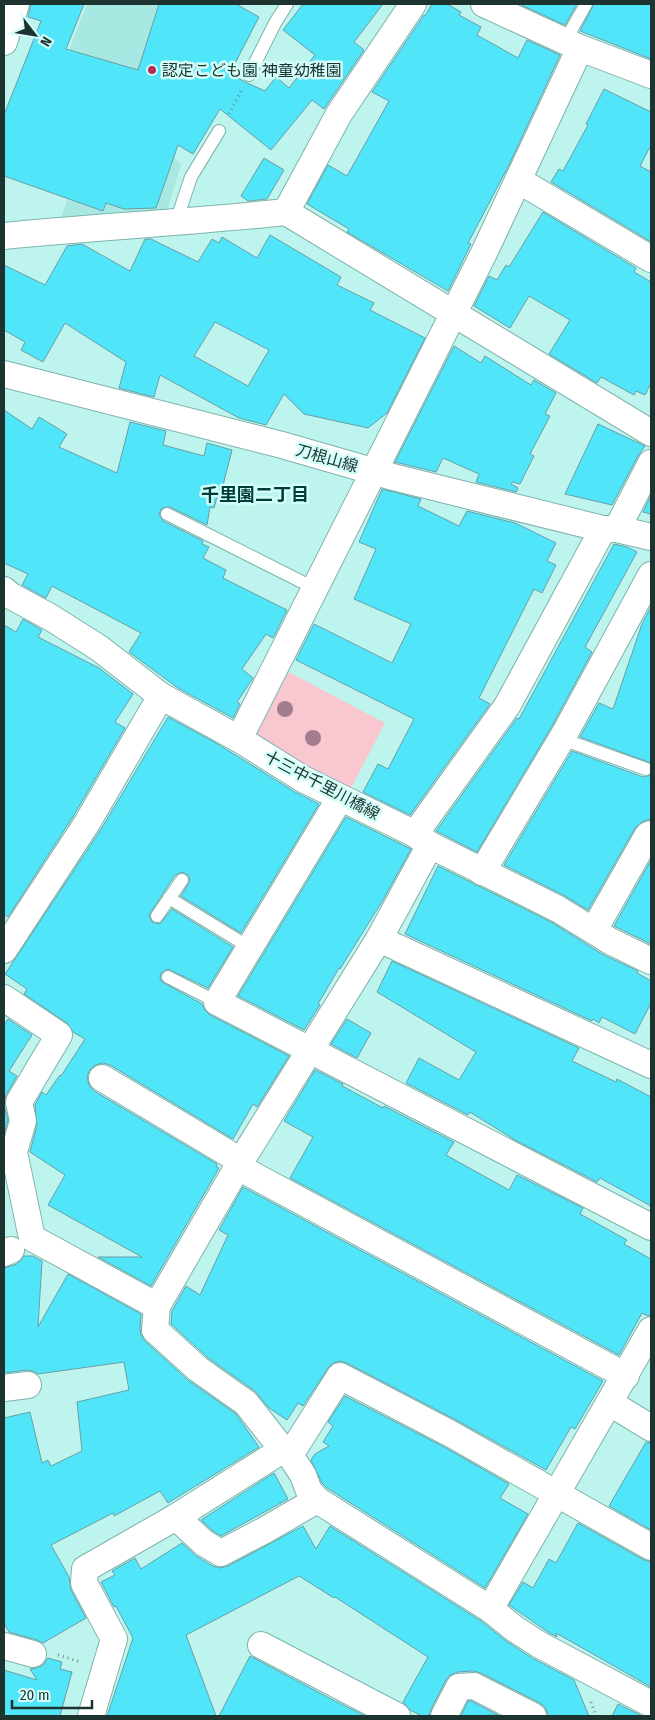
<svg xmlns="http://www.w3.org/2000/svg" width="655" height="1720" viewBox="0 0 655 1720" font-family="'Fira Sans Condensed','Noto Sans JP',sans-serif">
	<rect width="100%" height="100%" fill="#bdf4ee"/>
	<polygon fill="#a7e9e2" points="87,4 217,4 164,145 181,165 167,211 61,218 74,180 45,111"/>
	<polygon fill="#f9c7cf" points="285,670 385,723 350,790 259,742 252,733"/>
	<g fill="#50e5f9" stroke="#6a9ea6" fill-rule="evenodd">
		<polygon points="31,4 84,4 66,49 138,70 159,4 236,4 259,17 230,73 245,82 265,91 276,77 289,88 315,55 283,30 303,4 383,4 354,42 364,50 324,109 312,100 271,150 220,109 193,154 178,145 156,208 124,209 106,203 103,211 4,176 4,115 41,21 28,17"/>
		<polygon points="432,4 447,4 461,12 459,15 481,27 477,35 518,58 527,40 560,55 509,165 468,243 471,244 448,291 347,232 349,229 307,204 328,165 347,176 389,101 372,92 424,15 425,16"/>
		<polygon points="519,4 577,4 565,25"/>
		<polygon points="594,4 651,4 651,59 580,31"/>
		<polygon points="604,89 651,112 651,145 640,166 651,172 651,238 650,241 551,182 559,169 563,171 588,125 586,124"/>
		<polygon points="264,158 284,170 267,199 248,201 241,196"/>
		<polygon points="543,212 636,268 634,272 651,282 651,383 645,395 636,391 634,395 601,377 597,383 549,354 570,320 529,296 510,328 474,306 489,276 497,280 506,265 509,267"/>
		<path d="M270,235L341,277L337,285L374,303L370,310L425,338L387,413L368,428L304,414L284,394L266,425L239,418L160,375L154,397L119,388L126,362L65,323L43,362L21,350L25,342L4,330V265L45,285L67,246L82,244L130,271L145,239H151L198,262L212,239L219,243L222,237L257,258ZM215,322L269,350L248,386L194,356Z"/>
		<polygon points="454,346 481,363 485,356 531,385 534,380 556,393 545,414 550,416 530,454 534,456 520,484 512,482 511,484 518,488 516,492 476,482 479,474 443,458 436,472 395,462"/>
		<polygon points="4,410 32,429 39,417 67,434 59,447 117,473 130,422 166,431 163,445 204,456 207,443 232,450 220,497 217,497 214,508 210,507 207,525 170,507 162,508 159,514 163,521 203,541 202,544 209,547 203,558 226,570 223,578 287,610 273,638 266,634 242,669 253,678 237,702 240,704 233,718 178,688 129,652 141,633 52,586 46,598 22,585 28,574 4,563"/>
		<polygon points="598,424 645,446 638,456 612,505 565,494"/>
		<polygon points="382,489 421,499 418,506 459,526 467,511 515,523 556,543 547,561 556,565 542,593 534,589 479,698 490,704 410,815 363,792 378,764 388,769 414,719 296,660 314,624 392,663 411,624 354,599 376,549 359,542"/>
		<polygon points="651,495 651,514 643,512"/>
		<polygon points="614,544 627,547 637,552 585,647 592,652 552,726 477,852 438,832 436,831 517,718 519,719"/>
		<polygon points="651,607 651,763 580,737 599,703 613,709 642,624"/>
		<polygon points="23,619 42,630 38,637 99,668 133,694 115,722 125,728 74,815 8,917 4,914 4,625 16,632"/>
		<polygon points="168,717 216,743 295,792 319,804 241,933 181,896 190,881 189,876 183,872 175,875 149,915 152,922 160,924 172,909 233,947 208,988 168,969 161,973 160,978 162,982 202,1004 205,1010 210,1015 289,1056 257,1107 253,1104 233,1139 110,1065 103,1063 95,1065 89,1071 87,1077 89,1085 94,1091 217,1164 216,1166 219,1168 151,1286 98,1257 142,1257 48,1205 65,1175 30,1152 37,1125 35,1105 42,1092 46,1095 60,1075 61,1076 85,1039 73,1032 67,1023 24,994 27,989 5,974 100,831"/>
		<polygon points="572,751 643,777 651,775 651,819 643,821 635,828 588,910 565,896 504,865"/>
		<polygon points="346,817 411,849 383,900 340,969 339,968 318,1004 320,1005 304,1030 238,996"/>
		<polygon points="651,860 651,944 614,926"/>
		<polygon points="438,866 551,922 602,954 638,971 637,973 651,981 651,1003 635,1034 602,1017 599,1023 593,1019 592,1021 405,934"/>
		<polygon points="392,961 579,1048 572,1061 616,1082 617,1079 651,1097 651,1206 600,1178 597,1182 515,1140 470,1112 468,1115 406,1083 419,1058 459,1080 476,1052 377,992"/>
		<polygon points="8,1019 32,1035 9,1071 17,1076 6,1095 4,1105 8,1120 4,1134 4,1025"/>
		<polygon points="347,1019 371,1033 357,1058 331,1044"/>
		<polygon points="315,1070 343,1084 342,1086 383,1108 384,1106 454,1142 446,1155 509,1190 517,1175 583,1208 580,1214 627,1240 624,1244 651,1259 651,1315 648,1316 642,1313 619,1355 290,1178 313,1137 284,1121"/>
		<polygon points="243,1187 603,1381 575,1429 571,1427 546,1470 458,1421 347,1363 340,1361 333,1363 328,1368 303,1406 298,1403 287,1420 269,1408 255,1391 207,1357 171,1324 172,1311 186,1286 200,1295 228,1235 219,1230"/>
		<polygon points="24,1256 33,1256 42,1261 38,1327 68,1274 141,1314 140,1329 141,1335 145,1341 189,1381 236,1414 259,1447 168,1503 160,1491 114,1516 113,1513 51,1545 69,1577 71,1590 86,1618 43,1643 37,1640 9,1632 4,1623 4,1418 30,1412 42,1463 48,1460 51,1466 82,1451 77,1402 129,1390 124,1362 38,1374 33,1371 27,1370 4,1373 4,1268 17,1264"/>
		<polygon points="345,1396 444,1447 509,1484 500,1498 528,1514 485,1588 327,1488 322,1483 311,1460 315,1454 329,1446 323,1442 333,1426 328,1422"/>
		<polygon points="646,1442 651,1443 651,1530 609,1506"/>
		<polygon points="274,1473 288,1499 221,1536 213,1531 201,1520"/>
		<polygon points="578,1523 644,1560 651,1562 651,1687 556,1633 557,1637 548,1632 509,1605 523,1582 533,1588 549,1559 556,1563"/>
		<polygon points="303,1526 316,1549 330,1526 481,1621 506,1641 532,1658 574,1680 589,1716 549,1716 545,1707 540,1703 481,1673 473,1671 458,1672 450,1675 446,1680 431,1709 429,1716 422,1716 410,1710 403,1702 428,1657 335,1597 334,1598 299,1576 186,1635 216,1716 107,1716 133,1638 116,1606 114,1607 101,1582 115,1575 112,1571 135,1558 141,1569 182,1543 196,1556 213,1566 220,1568 228,1566"/>
		<polygon points="250,1656 331,1699 365,1716 219,1716"/>
		<polygon points="48,1658 62,1662 60,1669 72,1672 60,1716 4,1716 4,1670 37,1680 30,1669 37,1668 43,1665"/>
		<polygon points="468,1701 471,1701 498,1715 461,1716"/>
		<polygon points="618,1704 642,1716 612,1716"/>
	</g>
	<g fill="none" stroke-linecap="round" stroke-linejoin="round">
		<defs>
			<g id="service">
				<polyline points="565,41 586,4"/>
				<polyline points="249,75 275,23 287,4"/>
				<polyline points="176,222 191,177 219,131"/>
				<polyline points="167,514 316,589"/>
				<polyline points="562,739 646,769"/>
				<polyline points="169,898 249,947"/>
				<polyline points="157,916 182,880"/>
				<polyline points="168,977 217,1002"/>
			</g>
			<g id="minor">
				<polyline points="484,4 580,48 651,75"/>
				<polyline points="4,42 16,4"/>
				<polyline points="518,180 651,259"/>
				<polyline points="286,212 651,433"/>
				<path d="M4,236C98,227 192,222 286,212L339,114L413,4"/>
				<polyline points="4,374 282,445 393,477 603,529 617,529 651,537"/>
				<polyline points="617,529 651,463"/>
				<polyline points="4,590 11,596 50,617 99,648 161,696 239,739 303,779 415,834 430,845 558,909 610,941 651,961"/>
				<polyline points="239,739 483,255 580,48"/>
				<polyline points="340,798 217,1002 651,1227"/>
				<polyline points="415,834 507,706 603,529"/>
				<polyline points="482,872 565,733 651,575"/>
				<polyline points="594,930 648,835 651,834"/>
				<polyline points="379,939 651,1065"/>
				<polyline points="4,950 87,823 161,696"/>
				<polyline points="4,998 59,1035 19,1102 23,1121 14,1152 32,1238 157,1306 241,1161 379,939 430,845"/>
				<polyline points="102,1078 241,1161"/>
				<polyline points="238,1167 626,1376"/>
				<polyline points="4,1253 11,1250"/>
				<polyline points="157,1306 155,1330 198,1369 246,1403 279,1445 290,1455"/>
				<polyline points="4,1388 28,1385"/>
				<polyline points="610,1403 651,1428"/>
				<polyline points="176,1517 204,1543 221,1553 265,1530 317,1500"/>
				<polyline points="651,1547 451,1434 340,1376 290,1455 303,1475 309,1491 317,1500 490,1609 515,1629 540,1645 651,1704"/>
				<polyline points="490,1609 651,1330"/>
				<polyline points="261,1645 397,1716"/>
				<polyline points="4,1646 33,1654"/>
				<polyline points="91,1716 114,1639 84,1583 85,1569 176,1517 284,1449"/>
				<polyline points="444,1716 459,1687 474,1686 533,1716"/>
			</g>
		</defs>
		<use href="#service" stroke="#7eb3ad" stroke-width="14"/>
		<use href="#minor" stroke="#7eb3ad" stroke-width="28"/>
		<g stroke="#6c928e" stroke-width="3" stroke-dasharray="1 4" stroke-linecap="butt">
			<polyline points="229,114 241,91"/>
			<polyline points="58,1655 81,1662"/>
			<polyline points="591,1702 596,1716"/>
		</g>
		<use href="#service" stroke="#fff" stroke-width="12"/>
		<use href="#minor" stroke="#fff" stroke-width="26"/>
	</g>
	<g fill="#a37d8e">
		<circle cx="285" cy="709" r="8"/>
		<circle cx="313" cy="738" r="8"/>
	</g>
	<circle fill="#b82855" stroke="#d3fef9" stroke-width="2" cx="152" cy="70" r="5"/>
	<g text-anchor="middle" dominant-baseline="central" stroke-width="5" stroke-linejoin="round" paint-order="stroke">
		<g font-size="16" fill="#1d3330" stroke="#d3fef9" text-anchor="start">
			<text x="162" y="70">認定こども園 神童幼稚園</text>
		</g>
		<g font-size="16" fill="#1d3330" stroke="#d3fef9">
			<text transform="translate(327 458) rotate(16)">刀根山線</text>
			<text transform="translate(322 785) rotate(28)">十三中千里川橋線</text>
		</g>
		<g font-size="18" font-weight="bold" fill="#003c38" stroke="#d3fef9">
			<text x="255" y="495">千里園二丁目</text>
		</g>
	</g>
	<rect width="655" height="1720" fill="none" stroke="#1d3330" stroke-width="10"/>
	<g transform="translate(35 35) rotate(121)" stroke="#d3fef9" stroke-width="4" paint-order="stroke">
	<path d="M0-4L9 19L0 12L-9 19Z" fill="#1d3330"/>
	<text y="-8" font-size="14" font-weight="bold" text-anchor="middle" fill="#1d3330">N</text>
	</g>
	<path d="M12 1700v8h80v-8" fill="none" stroke="#1d3330" stroke-width="2.5"/>
	<text x="20" y="1700" font-size="15" fill="#1d3330" stroke="#d3fef9" stroke-width="4" paint-order="stroke">20 m</text>
</svg>
